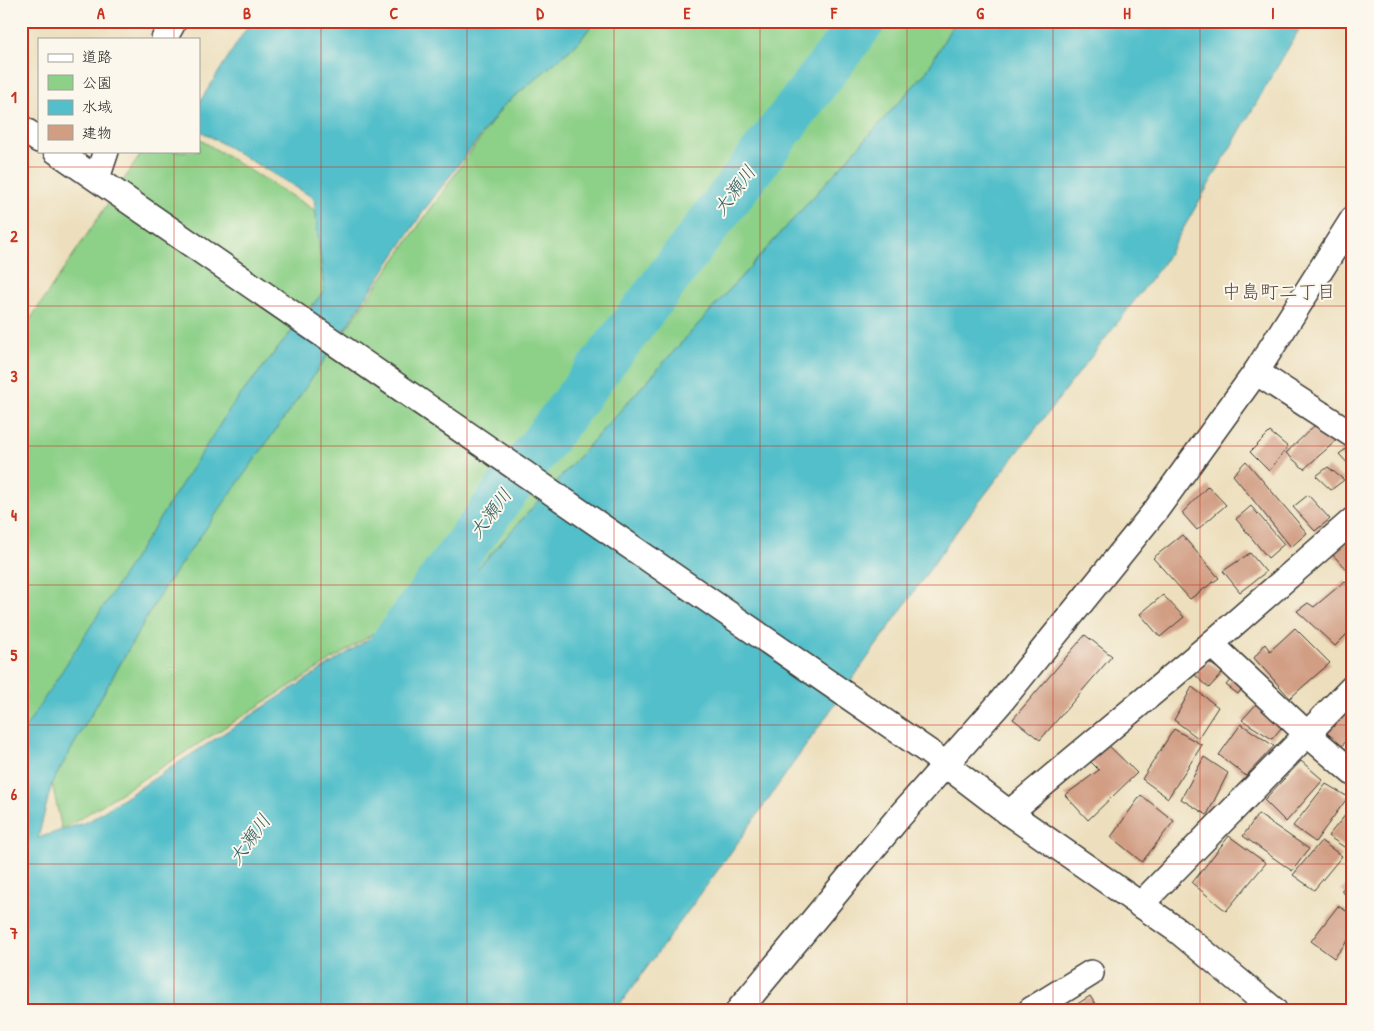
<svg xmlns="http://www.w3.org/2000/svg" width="1374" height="1031" viewBox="0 0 1374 1031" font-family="'Patrick Hand','Klee One',sans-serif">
	<rect width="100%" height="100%" fill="#fbf7ec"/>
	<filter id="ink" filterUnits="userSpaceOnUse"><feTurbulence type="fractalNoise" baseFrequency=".02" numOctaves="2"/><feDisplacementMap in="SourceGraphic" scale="10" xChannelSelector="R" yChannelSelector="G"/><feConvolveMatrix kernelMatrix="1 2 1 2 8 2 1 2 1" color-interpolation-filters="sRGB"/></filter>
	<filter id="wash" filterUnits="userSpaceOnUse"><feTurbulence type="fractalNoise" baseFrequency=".0096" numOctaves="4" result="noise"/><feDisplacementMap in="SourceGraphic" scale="20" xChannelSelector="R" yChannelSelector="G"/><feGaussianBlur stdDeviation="1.12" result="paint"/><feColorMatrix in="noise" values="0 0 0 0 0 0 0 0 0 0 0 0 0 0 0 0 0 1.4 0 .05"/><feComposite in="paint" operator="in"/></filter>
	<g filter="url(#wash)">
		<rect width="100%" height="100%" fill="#eddfbd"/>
		<g fill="#8dd088" stroke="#547652">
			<polygon points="595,21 955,21 927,71 479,567 62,830 52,783 163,589 503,106 578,43"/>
			<polygon points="199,139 316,211 324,291 231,407 21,747 21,333 143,151 199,151"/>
		</g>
		<polygon fill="#52bfca" stroke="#376e73" points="251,21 595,21 578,43 503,106 425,209 304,390 163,589 52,783 38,838 89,821 479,567 927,71 955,21 1304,21 1162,265 956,532 731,852 616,1010 21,1010 21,735 231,407 324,291 314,198 199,130 199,103"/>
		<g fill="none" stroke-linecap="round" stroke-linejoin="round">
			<polyline stroke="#52bfca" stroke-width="45" points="387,652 500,499 863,21"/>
		</g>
		<g id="blocks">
			<g fill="#d19e84">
				<polygon points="1316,424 1337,440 1304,469 1286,453"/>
				<polygon points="1270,432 1288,447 1269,471 1250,452"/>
				<polygon points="1353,444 1353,469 1339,454"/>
				<polygon points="1246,461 1307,533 1291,547 1233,475"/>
				<polygon points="1328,467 1344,480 1331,490 1316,476"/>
				<polygon points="1208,486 1226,505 1197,530 1182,513"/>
				<polygon points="1308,495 1330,519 1315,531 1293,507"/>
				<polygon points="1251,506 1284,544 1268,558 1236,519"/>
				<polygon points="1182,535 1219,578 1190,599 1153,558"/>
				<polygon points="1348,540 1353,545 1353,576 1331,553"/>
				<polygon points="1250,553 1266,572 1240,592 1223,571"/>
				<polygon points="1345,581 1353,588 1353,628 1335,646 1297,611 1308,603 1314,607"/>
				<polygon points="1163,595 1184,617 1160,637 1140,614"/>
				<polygon points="1295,628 1330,663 1290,698 1254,658 1265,644 1270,651"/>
				<polygon points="1085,635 1112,656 1040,740 1013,719"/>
				<polygon points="1208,662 1223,672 1209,688 1195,675"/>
				<polygon points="1234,676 1245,684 1238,694 1226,685"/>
				<polygon points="1192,687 1218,707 1198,738 1174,720"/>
				<polygon points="1260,700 1286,722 1272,739 1242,720"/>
				<polygon points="1348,707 1353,710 1353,733 1341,747 1325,734"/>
				<polygon points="1241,724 1274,746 1246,776 1219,755"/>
				<polygon points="1174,729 1202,745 1168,798 1142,779"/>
				<polygon points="1104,741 1137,773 1088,820 1065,795 1099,770 1085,756"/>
				<polygon points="1204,757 1228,773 1207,815 1181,799"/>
				<polygon points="1301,761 1323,780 1286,822 1264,800"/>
				<polygon points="1326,784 1348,797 1315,842 1293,826"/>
				<polygon points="1141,795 1174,821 1142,862 1111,837"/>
				<polygon points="1353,806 1353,841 1347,849 1328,836"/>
				<polygon points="1258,814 1309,849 1292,871 1243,836"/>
				<polygon points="1229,836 1266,863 1226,911 1192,883"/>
				<polygon points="1321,841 1342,856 1314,890 1293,875"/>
				<polygon points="1353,876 1353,900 1341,891"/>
				<polygon points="1338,906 1353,915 1353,934 1334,958 1311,941"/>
				<polygon points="1090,996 1099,1010 1068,1010"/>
			</g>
		</g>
	</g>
	<g filter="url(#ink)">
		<use href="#blocks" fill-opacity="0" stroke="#3b3934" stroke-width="1"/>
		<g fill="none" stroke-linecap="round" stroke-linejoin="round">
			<defs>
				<g id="minor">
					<polyline points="164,39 174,21"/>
					<polyline points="21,128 39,140"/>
					<polyline points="56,151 929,752 1009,813 1177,930 1274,1010"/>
					<polyline points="97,178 106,151"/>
					<polyline points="1256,372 1353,435"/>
					<polyline points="1211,644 1306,733 1353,773"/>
					<polyline points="1009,813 1211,644 1353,520"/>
					<polyline points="1140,905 1353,687"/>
					<polyline points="739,1010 899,817 1000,703 1156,510 1256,372 1353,219"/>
					<polyline points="1031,1010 1091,973"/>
				</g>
			</defs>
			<use href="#minor" stroke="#3b3934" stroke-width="28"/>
			<use href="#minor" stroke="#fff" stroke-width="25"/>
		</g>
	</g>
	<path fill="none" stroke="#c8321e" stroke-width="1" stroke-opacity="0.55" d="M174,21V39M321,21V1010M467,21V1010M614,21V1010M760,21V1010M907,21V1010M1053,21V1010M1200,21V1010M174,151V1010M21,167H1353M21,306H1353M21,446H1353M21,585H1353M21,725H1353M21,864H1353"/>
	<g text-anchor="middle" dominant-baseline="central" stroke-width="4" stroke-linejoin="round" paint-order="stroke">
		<g font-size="19" font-style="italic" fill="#325d62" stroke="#fbf7ec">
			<text transform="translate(734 190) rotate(-53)">大瀬川</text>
			<text transform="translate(490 513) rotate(-53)">大瀬川</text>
			<text transform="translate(249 839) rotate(-54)">大瀬川</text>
		</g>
		<g font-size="19" fill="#5b4a40" stroke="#fbf7ec">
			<text x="1279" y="291">中島町二丁目</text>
		</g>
	</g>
	<rect width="1374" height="1031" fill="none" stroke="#fbf7ec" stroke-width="55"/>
	<rect x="38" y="38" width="162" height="115" fill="#fbf7ec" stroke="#a29f99"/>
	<rect x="48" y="54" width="25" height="8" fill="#ffffff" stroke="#a29f99"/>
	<text x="82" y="62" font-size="15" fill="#1c1c1c">道路</text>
	<rect x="48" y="75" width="25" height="15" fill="#8dd088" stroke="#a29f99"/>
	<text x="82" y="88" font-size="15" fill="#1c1c1c">公園</text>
	<rect x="48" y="100" width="25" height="15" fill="#52bfca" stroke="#a29f99"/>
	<text x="82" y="112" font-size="15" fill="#1c1c1c">水域</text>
	<rect x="48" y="125" width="25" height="15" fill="#d19e84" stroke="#a29f99"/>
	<text x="82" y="138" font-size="15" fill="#1c1c1c">建物</text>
	<rect x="28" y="28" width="1318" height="976" fill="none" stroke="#c8321e" stroke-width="2"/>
	<g font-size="16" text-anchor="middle" font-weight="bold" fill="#c8321e">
		<text x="101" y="19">A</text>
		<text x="247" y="19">B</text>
		<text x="394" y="19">C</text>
		<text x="540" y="19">D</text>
		<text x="687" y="19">E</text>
		<text x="834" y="19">F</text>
		<text x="980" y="19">G</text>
		<text x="1127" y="19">H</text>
		<text x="1273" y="19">I</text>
		<text x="14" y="103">1</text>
		<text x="14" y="242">2</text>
		<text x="14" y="382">3</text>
		<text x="14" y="521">4</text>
		<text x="14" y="661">5</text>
		<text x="14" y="800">6</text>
		<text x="14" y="939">7</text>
	</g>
</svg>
